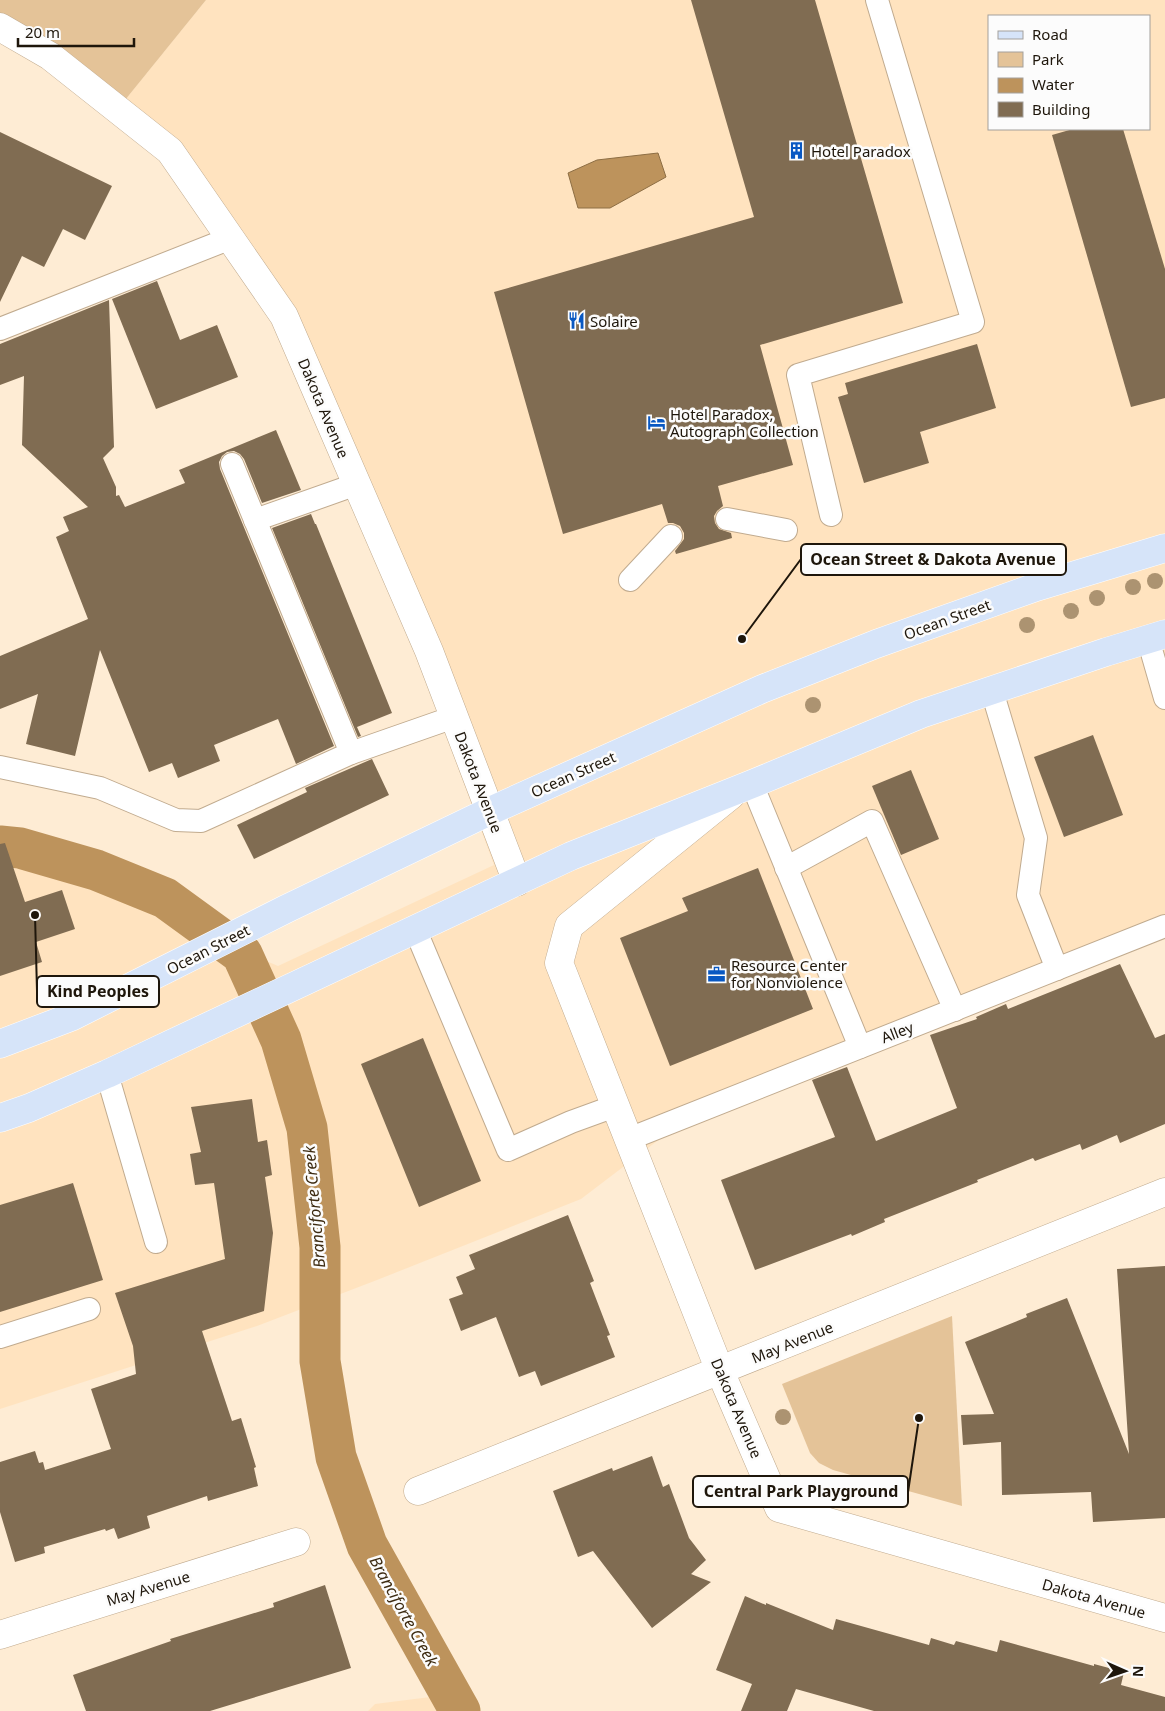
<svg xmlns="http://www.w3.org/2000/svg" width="1165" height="1711" viewBox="0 0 1165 1711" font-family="'Noto Sans',sans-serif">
	<rect width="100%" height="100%" fill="#feecd4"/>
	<g fill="#ffe3bf" fill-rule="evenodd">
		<path d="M206,0H1165V934L669,1132L581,1199L377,1280L257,1326L0,1409V841L29,845L112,871L167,900L238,949L278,966L494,865L329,417L264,276L121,105ZM989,16H1149V129H989Z"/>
		<polygon points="462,1693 477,1711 368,1711 375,1704"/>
	</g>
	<g fill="#e4c398">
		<polygon points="0,0 206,0 121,105 0,27"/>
		<polygon points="952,1316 962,1506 833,1470 819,1463 810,1453 782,1384"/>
	</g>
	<polygon fill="#bd935c" stroke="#8d6e44" points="658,153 666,177 610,208 578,208 568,173 597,160"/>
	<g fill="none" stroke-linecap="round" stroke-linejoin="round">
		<polyline stroke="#bd935c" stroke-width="41" points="0,846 20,848 96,870 165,898 242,954 281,1040 307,1128 320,1247 320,1361 336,1457 367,1545 460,1711"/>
	</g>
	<g fill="#806c52">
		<polygon points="691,0 815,0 903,303 760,345 793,465 718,486 723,506 717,511 714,516 715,523 719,529 731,533 732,538 676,554 675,551 684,539 684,533 680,526 673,523 668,523 662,504 563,534 494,292 754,217"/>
		<polygon points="1073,129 1123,129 1165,269 1165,398 1131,407 1052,135"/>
		<polygon points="0,132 112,186 85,240 63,229 44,267 22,256 0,302"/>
		<polygon points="157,281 180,340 217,325 238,377 156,409 112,299"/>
		<polygon points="109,300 114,447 103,458 116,487 116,496 119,495 125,507 185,483 179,470 276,430 301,490 262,503 244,459 240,454 234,451 227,452 222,456 219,462 220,469 334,746 296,764 278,719 214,745 220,761 178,778 172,763 149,772 100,650 75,756 26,744 38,694 0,709 0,656 88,619 56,537 69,531 63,517 88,507 22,445 24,376 0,385 0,344"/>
		<polygon points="977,344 996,408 920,432 929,463 864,483 838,397 848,394 845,383"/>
		<polygon points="311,514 315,524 316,524 392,713 357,727 361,736 358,737 272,528"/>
		<polygon points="1093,735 1123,815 1064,837 1034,757"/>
		<polygon points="372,759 389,795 254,859 237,825 307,792 305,788"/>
		<polygon points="911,770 939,839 901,855 872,786"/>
		<polygon points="5,843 25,902 62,890 75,929 36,942 42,962 0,976 0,844"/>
		<polygon points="758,868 813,1009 670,1066 620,938 688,911 682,898"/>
		<polygon points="1120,964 1155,1038 1165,1034 1165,1124 1120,1143 1117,1135 1082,1150 1080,1144 1035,1161 1033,1158 977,1180 978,1182 884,1219 885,1222 852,1236 851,1234 755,1270 721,1180 835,1137 812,1080 847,1067 876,1141 957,1108 930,1035 977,1019 976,1017 1006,1004 1008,1009"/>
		<polygon points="423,1038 481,1181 419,1207 361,1064"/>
		<polygon points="252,1099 258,1142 267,1140 272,1175 265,1177 273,1233 264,1311 202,1331 232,1421 241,1418 256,1467 254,1468 258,1486 208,1501 207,1496 147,1516 150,1528 118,1539 114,1528 106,1531 105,1529 44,1547 45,1553 15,1562 0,1512 0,1462 35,1451 39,1463 43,1462 45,1470 111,1449 91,1389 136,1374 133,1346 115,1293 225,1259 214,1183 195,1185 190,1154 201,1152 191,1107"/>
		<polygon points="73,1183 103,1280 0,1312 0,1205"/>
		<polygon points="568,1215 594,1281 590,1283 610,1335 607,1336 615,1357 541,1386 535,1371 519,1377 496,1317 461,1331 449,1299 463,1294 456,1277 475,1269 469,1255"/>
		<polygon points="1165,1266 1165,1518 1093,1522 1091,1492 1002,1495 1001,1442 963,1445 961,1415 994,1414 965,1342 1027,1317 1026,1314 1067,1298 1129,1454 1117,1269"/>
		<polygon points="652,1456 663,1487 669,1484 689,1538 706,1560 691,1574 711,1582 652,1628 593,1551 578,1557 553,1491 612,1468 613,1471"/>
		<polygon points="325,1585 351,1668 210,1711 86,1711 73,1675 171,1641 170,1639 274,1607 273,1603"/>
		<polygon points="745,1596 766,1605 766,1603 833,1630 836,1619 929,1645 931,1638 954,1645 956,1641 997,1652 1000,1640 1094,1666 1094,1664 1124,1672 1121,1685 1165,1697 1165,1711 874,1711 796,1689 787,1711 741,1711 752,1684 716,1670"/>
	</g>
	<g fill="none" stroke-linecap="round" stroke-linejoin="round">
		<defs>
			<g id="lane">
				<polyline points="0,329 231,238"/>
				<polyline points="232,464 351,753"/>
				<polyline points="831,515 798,375 973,322 877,0"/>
				<polyline points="727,519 786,530"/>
				<polyline points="255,520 357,484"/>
				<polyline points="630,580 671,536"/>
				<polyline points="1148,639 1165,698"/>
				<polyline points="992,691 1036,838 1028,895 1057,969"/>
				<polyline points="0,767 100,788 176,820 201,821 351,753 454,717"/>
				<polyline points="752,784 860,1047"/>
				<polyline points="786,868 872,821 955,1010"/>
				<polyline points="415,929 508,1150 571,1122 615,1106"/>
				<polyline points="107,1074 156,1242"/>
				<polyline points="629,1139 1165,926"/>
				<polyline points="0,1337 89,1309"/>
			</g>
			<g id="street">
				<polyline points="0,27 50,56 170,151 284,316 429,651 517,882"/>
				<polyline points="731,795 569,926 559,963 720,1371 779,1508 1165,1618"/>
				<polyline points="418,1491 1165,1192"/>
				<polyline points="0,1635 296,1542"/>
			</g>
			<g id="primary">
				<polyline points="0,1044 71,1017 286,909 490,811 762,689 876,644 1036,587 1165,548"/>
				<polyline points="0,1118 29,1108 107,1074 571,856 752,784 921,714 1106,652 1165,634"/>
			</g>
		</defs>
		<use href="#lane" stroke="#c1ab8f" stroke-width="24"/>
		<use href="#street" stroke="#c1ab8f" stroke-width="29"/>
		<use href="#primary" stroke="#fff" stroke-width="29"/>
		<use href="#lane" stroke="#fff" stroke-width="22"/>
		<use href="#street" stroke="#fff" stroke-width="28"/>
		<use href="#primary" stroke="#d6e4f9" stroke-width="28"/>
	</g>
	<g fill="#ac9371">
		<circle cx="1155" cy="581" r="8"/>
		<circle cx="1133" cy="587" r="8"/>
		<circle cx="1097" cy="598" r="8"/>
		<circle cx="1071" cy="611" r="8"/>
		<circle cx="1027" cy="625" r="8"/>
		<circle cx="813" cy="705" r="8"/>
		<circle cx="783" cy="1417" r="8"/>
	</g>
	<defs>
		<symbol id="building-bare" viewBox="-9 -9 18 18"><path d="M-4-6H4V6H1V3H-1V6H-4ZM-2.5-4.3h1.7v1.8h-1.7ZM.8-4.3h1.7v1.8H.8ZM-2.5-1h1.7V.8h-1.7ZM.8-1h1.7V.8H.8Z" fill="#0958c2" stroke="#fcfcfc" stroke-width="2.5" paint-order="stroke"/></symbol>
		<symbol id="restaurant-bare" viewBox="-9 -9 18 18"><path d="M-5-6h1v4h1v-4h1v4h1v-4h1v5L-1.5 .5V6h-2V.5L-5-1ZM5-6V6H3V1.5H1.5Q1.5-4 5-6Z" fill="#0958c2" stroke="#fcfcfc" stroke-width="2.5" paint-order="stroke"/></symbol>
		<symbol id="hotel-bare" viewBox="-9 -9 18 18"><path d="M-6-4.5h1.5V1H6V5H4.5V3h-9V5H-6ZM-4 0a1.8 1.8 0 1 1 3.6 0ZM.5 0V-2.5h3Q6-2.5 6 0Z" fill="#0958c2" stroke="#fcfcfc" stroke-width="2.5" paint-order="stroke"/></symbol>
		<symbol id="office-bare" viewBox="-9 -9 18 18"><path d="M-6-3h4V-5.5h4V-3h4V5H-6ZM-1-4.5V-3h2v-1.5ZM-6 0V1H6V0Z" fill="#0958c2" stroke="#fcfcfc" stroke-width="2.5" paint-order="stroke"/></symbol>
	</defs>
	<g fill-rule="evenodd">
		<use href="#building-bare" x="784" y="138" width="25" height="25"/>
		<use href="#restaurant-bare" x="564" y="308" width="25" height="25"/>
		<use href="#hotel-bare" x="644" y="410" width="25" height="25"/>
		<use href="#office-bare" x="704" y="962" width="25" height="25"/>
	</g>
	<g text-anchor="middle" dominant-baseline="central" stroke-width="5" stroke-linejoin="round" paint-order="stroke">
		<g font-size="15" fill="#1e160b" stroke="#fcfcfc" text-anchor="start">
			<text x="811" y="151">Hotel Paradox</text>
			<text x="590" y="321">Solaire</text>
			<text x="670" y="414">Hotel Paradox,<tspan x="670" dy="17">Autograph Collection</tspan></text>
			<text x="731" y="965">Resource Center<tspan x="731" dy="17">for Nonviolence</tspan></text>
		</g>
		<g font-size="15" fill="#1e160b" stroke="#fcfcfc">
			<text transform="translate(324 408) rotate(67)">Dakota Avenue</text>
			<text transform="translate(947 619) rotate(-20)">Ocean Street</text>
			<text transform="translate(573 774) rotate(-24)">Ocean Street</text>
			<text transform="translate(479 782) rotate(69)">Dakota Avenue</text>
			<text transform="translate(208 949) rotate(-27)">Ocean Street</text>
			<text transform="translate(897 1032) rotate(-21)">Alley</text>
			<text transform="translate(792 1342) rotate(-22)">May Avenue</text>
			<text transform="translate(737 1408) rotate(67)">Dakota Avenue</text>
			<text transform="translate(148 1588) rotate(-17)">May Avenue</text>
			<text transform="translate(1094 1598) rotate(16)">Dakota Avenue</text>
		</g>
		<g font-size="16" font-style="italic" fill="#3d2b11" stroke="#fcfcfc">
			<text transform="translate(314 1207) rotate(-95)">Branciforte Creek</text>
			<text transform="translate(404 1611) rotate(61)">Branciforte Creek</text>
		</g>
	</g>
	<path fill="none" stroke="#1e160b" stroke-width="2" d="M742 639L801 559M35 915L37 991M919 1418L908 1492"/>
	<g fill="#1e160b" stroke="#fcfcfc" stroke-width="2">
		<circle cx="742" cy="639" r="5"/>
		<circle cx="35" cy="915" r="5"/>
		<circle cx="919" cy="1418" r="5"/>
	</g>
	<g fill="#fcfcfc" stroke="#1e160b" stroke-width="2">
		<rect x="801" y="544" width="265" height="31" rx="5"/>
		<rect x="37" y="976" width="122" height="31" rx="5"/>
		<rect x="693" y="1476" width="215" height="31" rx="5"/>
	</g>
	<g font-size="16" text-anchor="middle" font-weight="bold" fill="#1e160b">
		<text x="933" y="565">Ocean Street &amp; Dakota Avenue</text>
		<text x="98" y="997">Kind Peoples</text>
		<text x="801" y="1497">Central Park Playground</text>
	</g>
	<rect x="988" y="15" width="162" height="115" fill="#fcfcfc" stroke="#a3a09c"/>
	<rect x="998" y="31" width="25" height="8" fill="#d6e4f9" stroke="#a3a09c"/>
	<text x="1032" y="40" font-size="15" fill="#1e160b">Road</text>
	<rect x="998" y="52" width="25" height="15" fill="#e4c398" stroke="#a3a09c"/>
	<text x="1032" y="65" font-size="15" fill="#1e160b">Park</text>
	<rect x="998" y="78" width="25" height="15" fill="#bd935c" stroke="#a3a09c"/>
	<text x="1032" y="90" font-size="15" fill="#1e160b">Water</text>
	<rect x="998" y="102" width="25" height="15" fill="#806c52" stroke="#a3a09c"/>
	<text x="1032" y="115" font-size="15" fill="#1e160b">Building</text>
	<g transform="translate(1125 1671) rotate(92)" stroke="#fcfcfc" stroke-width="4" paint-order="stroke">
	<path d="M0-4L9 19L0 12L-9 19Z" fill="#1e160b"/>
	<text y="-8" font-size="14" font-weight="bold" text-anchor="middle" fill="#1e160b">N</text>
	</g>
	<path d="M18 38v8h116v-8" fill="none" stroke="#1e160b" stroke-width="2.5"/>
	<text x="25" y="38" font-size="15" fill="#1e160b" stroke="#fcfcfc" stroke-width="4" paint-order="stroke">20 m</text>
</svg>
